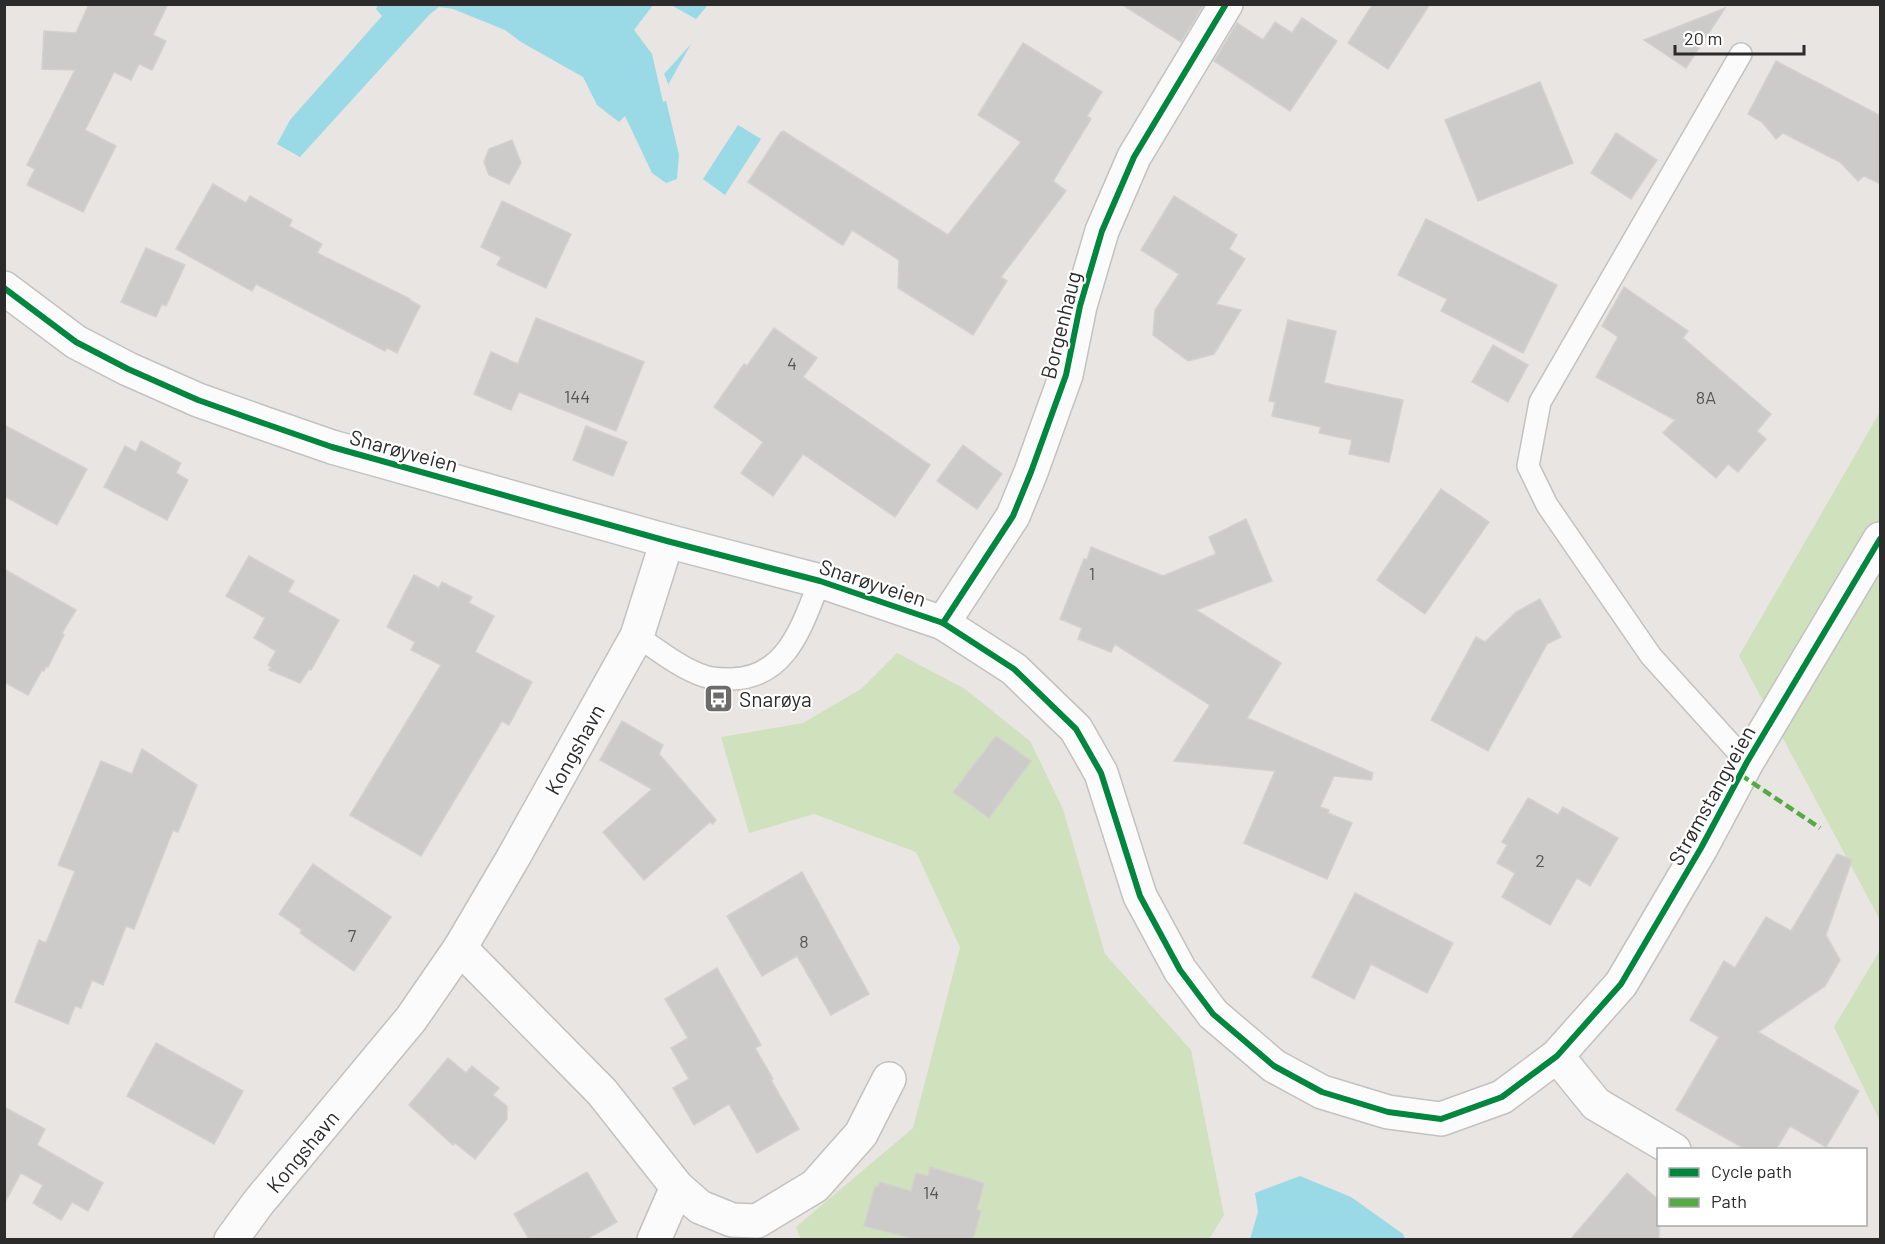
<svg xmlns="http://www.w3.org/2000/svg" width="1885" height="1244" viewBox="0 0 1885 1244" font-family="Barlow,sans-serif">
	<rect width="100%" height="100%" fill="#e8e5e2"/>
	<g fill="#cfe2bd">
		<polygon points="1880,412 1880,920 1739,656"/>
		<polygon points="897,653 965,689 1030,741 1063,809 1105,954 1191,1050 1224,1215 1209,1239 801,1239 796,1227 913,1128 960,947 916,852 814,814 749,833 721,737 803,723 861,689"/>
		<polygon points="1880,950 1880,1121 1834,1027"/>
	</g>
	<g fill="#9adae6">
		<polygon points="378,5 713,5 664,92 679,155 677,179 666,183 652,173 625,116 619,122 597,105 583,77 521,42 505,30 453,9 439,7 430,14 300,157 277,144 290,120 382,16 376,9"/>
		<polygon points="738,125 761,139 725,195 703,179"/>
		<polygon points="1300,1176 1351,1197 1403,1234 1405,1239 1250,1239 1258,1212 1255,1193"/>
	</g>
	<polygon fill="#e8e5e2" points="716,4 701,33 664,74 670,88 667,93 669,99 663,102 652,54 634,30 653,5 671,5 696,19 707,6 705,5"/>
	<g fill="#cdcbc9" stroke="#d3d1ce" stroke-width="1.5">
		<polygon points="89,4 168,4 153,35 166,41 152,70 139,64 131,80 114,72 85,130 116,146 83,212 27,185 35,169 27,165 75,70 42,69 44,31 76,33"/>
		<polygon points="1121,4 1204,4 1181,42"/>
		<polygon points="1373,4 1430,4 1388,69 1348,43"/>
		<polygon points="1725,8 1686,68 1644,40"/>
		<polygon points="1302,18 1337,41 1290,111 1214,61 1237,23 1263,40 1275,22 1292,33"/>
		<polygon points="1023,43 1102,92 1087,116 1091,119 1053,181 1066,191 1001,277 1007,281 973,335 898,288 899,260 852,230 843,245 839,243 748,182 780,133 783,131 948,235 1021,142 978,115"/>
		<polygon points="1776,61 1881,116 1881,184 1864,176 1858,181 1840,162 1783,133 1776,139 1762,122 1748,114"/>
		<polygon points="1540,82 1573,163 1478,201 1445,120"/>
		<polygon points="1616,133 1657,160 1631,199 1591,173"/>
		<polygon points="512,140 521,163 509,184 489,175 484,162 489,149"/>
		<polygon points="213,184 246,203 250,196 292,220 289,226 322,244 317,253 410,299 410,300 420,306 397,353 387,348 385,351 256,284 252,291 176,249"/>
		<polygon points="1174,196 1237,235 1229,249 1245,259 1216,304 1241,310 1214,354 1188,361 1153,335 1155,310 1179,274 1141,250"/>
		<polygon points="502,201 571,234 546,288 497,265 501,257 481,247"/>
		<polygon points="1426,219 1557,285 1523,353 1441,311 1447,299 1398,275"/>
		<polygon points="146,248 185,265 166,306 162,304 156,317 121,302"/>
		<polygon points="1624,287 1688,331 1683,338 1771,414 1757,431 1766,439 1738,472 1728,464 1716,478 1663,433 1675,420 1596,377 1618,337 1602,326"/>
		<polygon points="536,318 644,362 616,431 519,392 511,410 474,394 491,352 518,364"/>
		<polygon points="1288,320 1336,331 1324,383 1403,400 1389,462 1349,454 1352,440 1319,433 1321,427 1272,416 1275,402 1269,401"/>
		<polygon points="774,328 817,358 803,377 930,465 895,517 803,454 773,496 741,473 763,442 714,407 744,364 747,366"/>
		<polygon points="1493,345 1528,365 1508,402 1472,382"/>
		<polygon points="4,425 87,469 57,525 4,496"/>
		<polygon points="586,426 627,442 613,476 573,460"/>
		<polygon points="141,441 181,463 176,473 188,480 167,520 104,487 125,446 136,452"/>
		<polygon points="963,445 1002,474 977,509 937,481"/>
		<polygon points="1441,489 1489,522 1425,614 1377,580"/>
		<polygon points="1246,519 1272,581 1196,610 1281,663 1247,718 1373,773 1371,780 1334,776 1320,807 1329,810 1328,813 1352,823 1327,879 1244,843 1275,771 1174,761 1210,705 1115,644 1111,652 1078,639 1082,628 1060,619 1084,559 1087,560 1091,547 1163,576 1216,554 1209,537"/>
		<polygon points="249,556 294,581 288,592 339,620 311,670 309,669 300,683 269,670 271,667 268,665 276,651 254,638 265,618 226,596"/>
		<polygon points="4,569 76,610 62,633 64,635 48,667 46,666 44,671 42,670 28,695 4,682"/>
		<polygon points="414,575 439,588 442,582 472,597 469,603 494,616 475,652 532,682 509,725 502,721 421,856 350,815 441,665 411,650 415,642 387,627"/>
		<polygon points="1540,599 1561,637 1547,644 1488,751 1431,720 1476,637 1485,642 1516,612"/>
		<polygon points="622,721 663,745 659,754 716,820 713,824 710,822 644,880 603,832 652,789 600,760"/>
		<polygon points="996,736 1031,761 989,818 953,792"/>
		<polygon points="142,749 197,785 178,832 173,830 134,929 126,926 103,985 92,980 81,1008 75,1006 68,1024 15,1002 39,940 46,943 75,871 58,865 101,761 132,774"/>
		<polygon points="1528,798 1558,815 1563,807 1618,838 1590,886 1577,878 1550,925 1502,897 1515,873 1497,863 1507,845 1502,842"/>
		<polygon points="1837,854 1852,860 1826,935 1840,960 1825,986 1758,1032 1859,1091 1826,1147 1790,1126 1776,1149 1745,1149 1676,1110 1719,1037 1690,1020 1724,961 1735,968 1766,917 1791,931"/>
		<polygon points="313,864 391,917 354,971 300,933 302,930 279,914"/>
		<polygon points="802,872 869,994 831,1015 797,956 762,976 727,916"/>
		<polygon points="1355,893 1453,943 1427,993 1371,964 1354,999 1312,977"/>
		<polygon points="717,968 761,1045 755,1048 773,1079 771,1080 799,1129 757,1153 729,1104 694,1125 673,1088 689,1079 671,1048 688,1038 665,999"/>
		<polygon points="156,1043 243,1091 214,1144 127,1096"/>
		<polygon points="448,1058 466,1073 472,1066 499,1088 493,1095 507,1106 507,1119 475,1159 455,1143 453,1145 409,1105"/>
		<polygon points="4,1107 45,1129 37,1145 103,1183 88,1211 72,1202 61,1220 33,1203 43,1185 21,1173 4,1204"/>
		<polygon points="930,1167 984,1183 977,1209 981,1211 973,1239 915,1239 864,1226 875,1186 878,1187 880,1182 911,1191 916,1173 928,1176"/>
		<polygon points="587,1172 617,1222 587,1239 529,1239 514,1214"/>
		<polygon points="1627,1173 1659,1200 1659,1239 1571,1239"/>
	</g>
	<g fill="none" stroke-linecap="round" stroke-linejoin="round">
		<defs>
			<g id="service">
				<polyline points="1741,54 1540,402 1528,466 1547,505 1651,656 1747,762"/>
				<path d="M637,636C658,650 680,668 704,676C712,679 722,679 731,679C788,678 802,624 820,581"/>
			</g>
			<g id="minor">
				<polyline points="1226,4 1134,157 1102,231 1080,306 1066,375 1031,472 1013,516 943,623 1014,669 1076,729 1101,773 1140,896 1180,970 1213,1014 1274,1066 1322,1092 1388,1112 1441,1119 1502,1097 1557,1056 1621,984 1701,848 1747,762 1880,539"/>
				<polyline points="460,948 602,1092 677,1187 700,1207 732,1220 757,1221 815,1186 861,1134 889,1079"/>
				<polyline points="1557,1056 1596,1104 1674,1150"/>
				<polyline points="231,1240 258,1203 411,1019 460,948 513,858 637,636 667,541"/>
				<polyline points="654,1240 677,1187"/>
			</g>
			<polyline id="tertiary" points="4,288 76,342 128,369 198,400 260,422 332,447 667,541 820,581 943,623"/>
		</defs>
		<use href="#service" stroke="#c2c2c2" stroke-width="24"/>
		<use href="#minor" stroke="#c2c2c2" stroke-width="36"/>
		<use href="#tertiary" stroke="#c2c2c2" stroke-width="36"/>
		<use href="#service" stroke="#fcfbfb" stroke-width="21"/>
		<use href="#minor" stroke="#fcfbfb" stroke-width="33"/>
		<use href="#tertiary" stroke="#fcfbfb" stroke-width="33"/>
		<polyline stroke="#54ab44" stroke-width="4.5" stroke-dasharray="9 4.5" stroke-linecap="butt" points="1741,775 1820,828"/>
		<defs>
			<g id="cycleway">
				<polyline points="4,288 76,342 128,369 198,400 260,422 332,447 667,541 820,581 943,623 1014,669 1076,729 1101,773 1140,896 1180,970 1213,1014 1274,1066 1322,1092 1388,1112 1441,1119 1502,1097 1557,1056 1621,984 1701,848 1747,762 1880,539"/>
				<polyline points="943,623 1013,516 1031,472 1066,375 1080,306 1102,231 1134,157 1226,4"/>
			</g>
		</defs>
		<use href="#cycleway" stroke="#fff" stroke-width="10"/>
		<use href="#cycleway" stroke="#00873e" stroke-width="6"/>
	</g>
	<defs>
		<symbol id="bus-square" viewBox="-11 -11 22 22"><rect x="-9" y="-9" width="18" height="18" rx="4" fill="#6d6c6b" stroke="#fff"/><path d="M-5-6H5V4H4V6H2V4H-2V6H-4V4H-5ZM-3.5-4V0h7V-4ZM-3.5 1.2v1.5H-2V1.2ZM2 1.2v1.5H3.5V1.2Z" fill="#fff"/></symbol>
	</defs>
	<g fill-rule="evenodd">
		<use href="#bus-square" x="702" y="682" width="33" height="33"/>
	</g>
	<g text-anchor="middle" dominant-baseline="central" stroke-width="4.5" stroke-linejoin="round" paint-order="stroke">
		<g font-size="18" fill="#555554">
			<text x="792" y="363">4</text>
			<text x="577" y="396">144</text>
			<text x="1706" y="397">8A</text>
			<text x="1092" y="573">1</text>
			<text x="1540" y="860">2</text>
			<text x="352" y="935">7</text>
			<text x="804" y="941">8</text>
			<text x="931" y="1192">14</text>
		</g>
		<g font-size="21" fill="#2b2b2b" stroke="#fff">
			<text transform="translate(1060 325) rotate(-76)">Borgenhaug</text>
			<text transform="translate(404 450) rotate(15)">Snarøyveien</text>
			<text transform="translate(873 582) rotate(18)">Snarøyveien</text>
			<text transform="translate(574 749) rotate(-61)">Kongshavn</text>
			<text transform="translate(1711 795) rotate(-61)">Strømstangveien</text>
			<text transform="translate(302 1151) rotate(-50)">Kongshavn</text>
		</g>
		<g font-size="21" fill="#2b2b2b" stroke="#fff" text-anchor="start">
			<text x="739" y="698">Snarøya</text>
		</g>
	</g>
	<rect width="1885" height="1244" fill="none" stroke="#2b2b2b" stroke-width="12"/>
	<rect x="1657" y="1148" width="210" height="78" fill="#ffffff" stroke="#aaaaaa" stroke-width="1.5"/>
	<rect x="1669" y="1168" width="30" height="9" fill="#00873e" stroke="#aaaaaa" stroke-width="1.5"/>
	<text x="1711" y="1178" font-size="18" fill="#2b2b2b">Cycle path</text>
	<rect x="1669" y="1198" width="30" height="9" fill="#54ab44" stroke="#aaaaaa" stroke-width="1.5"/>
	<text x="1711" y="1208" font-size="18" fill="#2b2b2b">Path</text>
	<path d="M1675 45v9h129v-9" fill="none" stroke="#2b2b2b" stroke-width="3"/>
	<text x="1684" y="45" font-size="18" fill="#2b2b2b" stroke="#ffffff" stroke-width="4.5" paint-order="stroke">20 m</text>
</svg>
